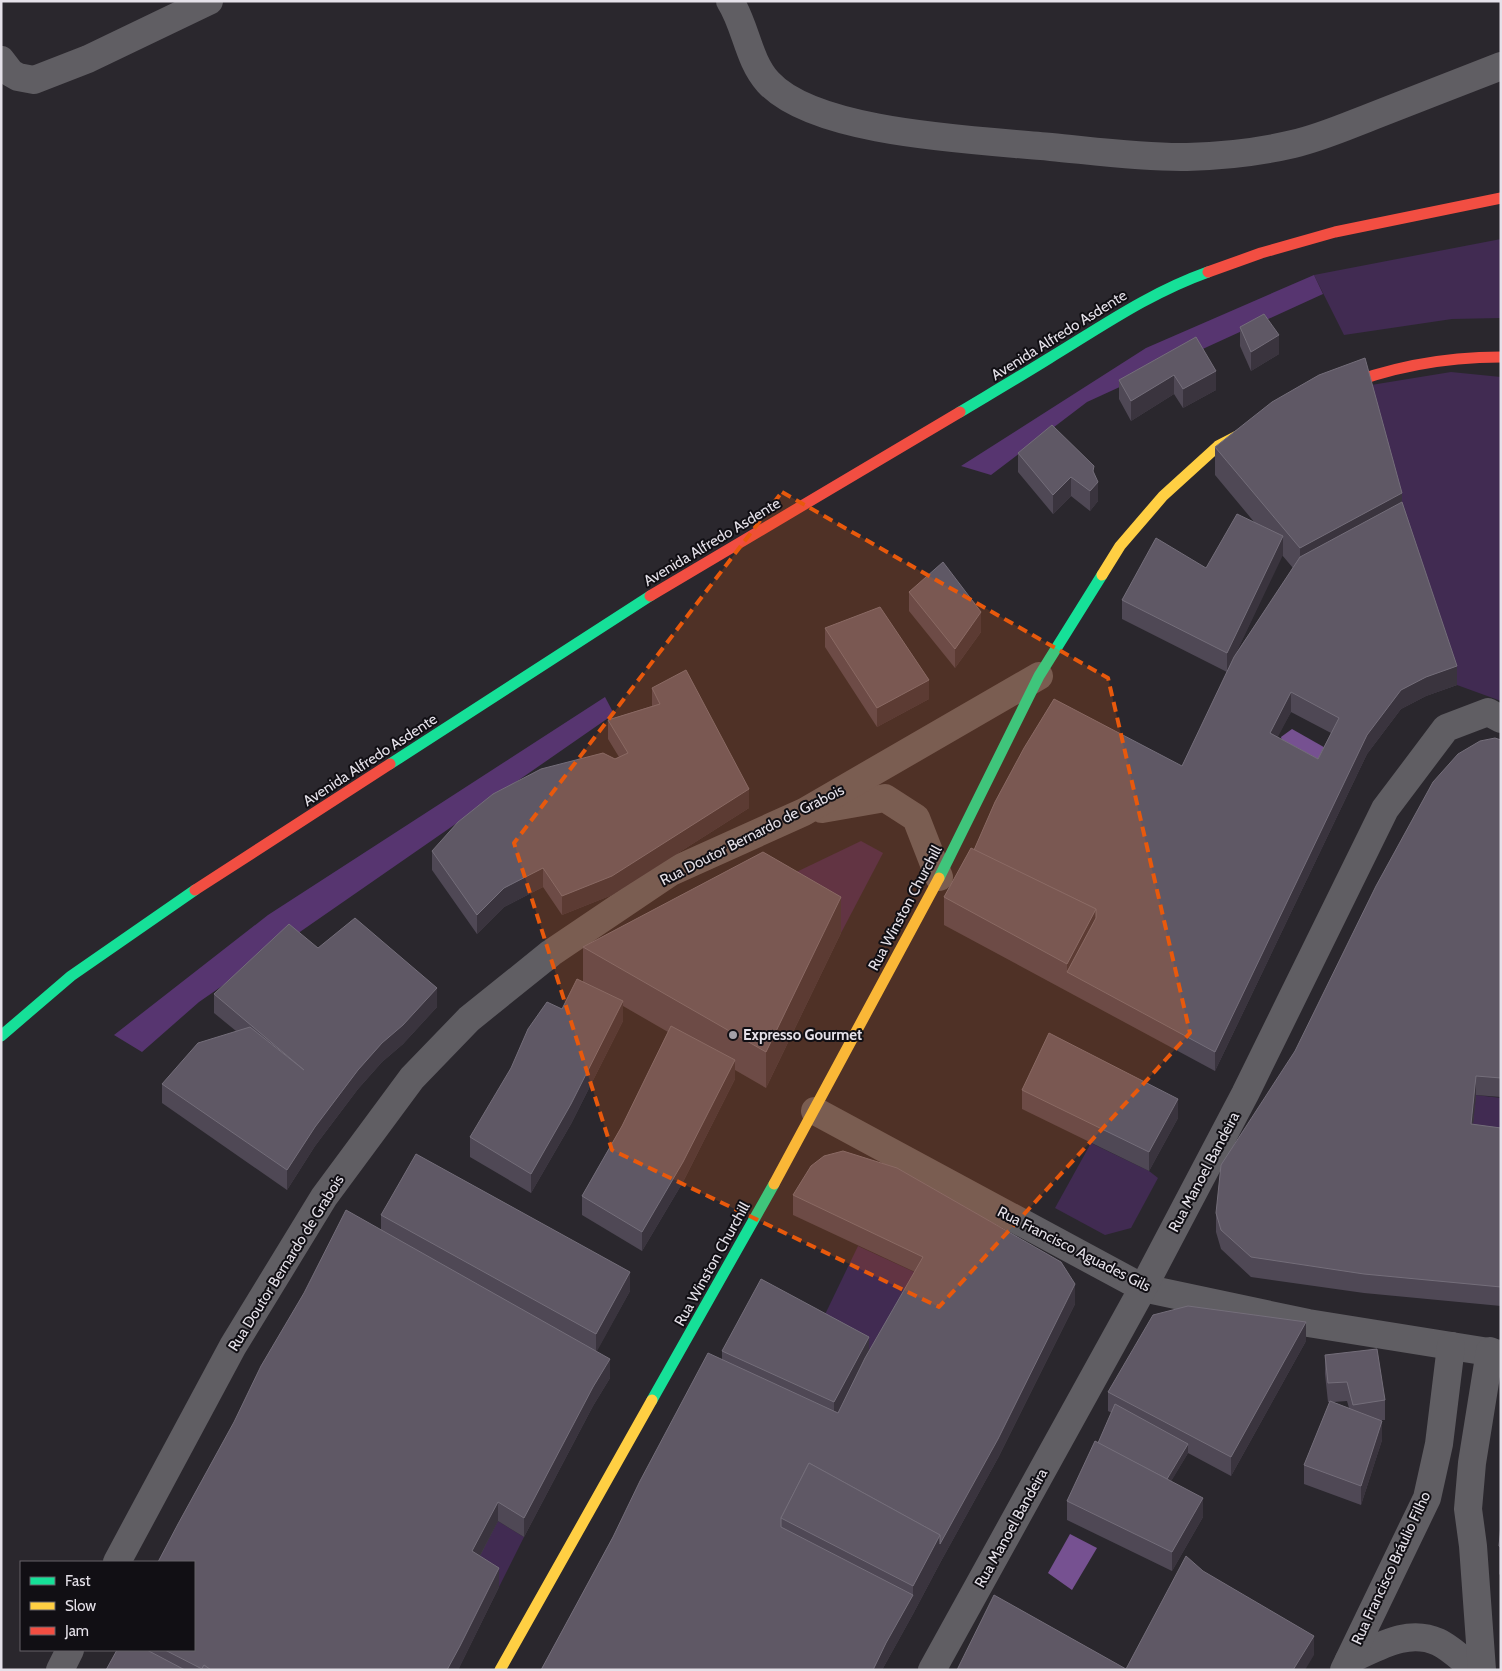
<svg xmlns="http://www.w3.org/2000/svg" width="1502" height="1671" viewBox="0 0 1502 1671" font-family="Cabin,sans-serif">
	<rect width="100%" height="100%" fill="#2a272d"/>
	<g fill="#412b52">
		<polygon points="1501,239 1501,318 1452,319 1344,335 1314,275"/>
		<polygon points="1451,372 1501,377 1501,701 1457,685 1365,386"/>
		<polygon points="861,841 883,853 841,933 763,888"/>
		<polygon points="1476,1095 1501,1098 1501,1147 1471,1143"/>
		<polygon points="1091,1143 1149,1171 1158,1178 1131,1228 1105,1235 1055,1208"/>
		<polygon points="858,1246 923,1276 875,1360 818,1329"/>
		<polygon points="498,1521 524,1537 499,1587 472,1571"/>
	</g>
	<g fill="#573570">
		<polygon points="1314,275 1323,294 1087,402 991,475 961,466 1146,348"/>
		<polygon points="605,697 614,714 199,1002 142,1052 114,1035 268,915"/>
	</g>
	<g fill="#765191">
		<polygon points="1292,729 1329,750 1318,772 1283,746 1281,737"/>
		<polygon points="1070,1534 1097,1548 1072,1590 1048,1573"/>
	</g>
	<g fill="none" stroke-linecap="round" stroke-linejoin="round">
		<g stroke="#605e63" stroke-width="28">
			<path d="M730,1C746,26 748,60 768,82C816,135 981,140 1051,147C1093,151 1145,158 1187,157C1222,156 1259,152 1293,144C1320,138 1347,126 1373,116C1416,99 1458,83 1501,66"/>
			<polyline points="1,60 11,73 18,77 34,80 88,59 209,1"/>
			<polyline points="822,809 885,798 916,818 939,877"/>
			<polyline points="815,1111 1143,1288 1308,1323 1501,1354"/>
			<polyline points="117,1562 233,1346 324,1197 412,1078 469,1019 551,953 671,872 804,812 1039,676"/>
			<path d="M1349,1660C1377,1648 1407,1628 1438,1642C1451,1648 1464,1661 1475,1670"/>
			<polyline points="60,1670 70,1650"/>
			<polyline points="932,1670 1143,1288 1245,1094 1385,809 1446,728 1488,712 1501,719"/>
			<polyline points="1344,1670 1427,1498 1439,1444 1451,1346"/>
			<polyline points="1482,1670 1473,1546 1468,1509 1472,1463 1490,1351"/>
		</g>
		<g stroke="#16e098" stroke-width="11">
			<path d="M960,412C990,394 1019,377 1048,359C1101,327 1149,293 1208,272"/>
			<polyline points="390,764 650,596"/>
			<polyline points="939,878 1039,676 1102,575"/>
			<polyline points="1,1036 71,976 195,890"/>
			<polyline points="652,1400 774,1184"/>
		</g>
		<g stroke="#ffcf43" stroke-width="11">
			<polyline points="1102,575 1120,546 1163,496 1218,446 1249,430"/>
			<polyline points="774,1184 939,878"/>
			<polyline points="500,1670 652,1400"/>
		</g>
		<g stroke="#f24e42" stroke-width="11">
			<polyline points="1208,272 1261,253 1335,232 1501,198"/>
			<path d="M1335,389C1389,367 1443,357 1501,357"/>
			<polyline points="650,596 960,412"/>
			<polyline points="195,890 390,764"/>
		</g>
	</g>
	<g fill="#4f4855" fill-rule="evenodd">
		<polygon points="1240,327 1279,354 1251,371 1240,346"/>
		<polygon points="1216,371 1216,390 1183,408 1174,394 1131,421 1119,399 1119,380"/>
		<path d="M1215,447L1402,502L1457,685L1426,696L1401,709L1367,754L1215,1071L944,925V897L974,850L1182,766L1227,672L1122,619V600L1206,568L1255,523L1215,475ZM1282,555L1293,568L1235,655ZM1291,712L1331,733L1318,759L1277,737Z"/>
		<polygon points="1018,453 1094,474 1098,501 1090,511 1071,496 1053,514 1018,472"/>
		<polygon points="909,592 981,632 955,668 909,611"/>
		<polygon points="825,628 929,699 877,727 825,647"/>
		<polygon points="652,688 749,808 612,895 562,915 543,887 504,907 477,934 432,870 432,851 619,757 608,739 608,720 652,706"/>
		<polygon points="1501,740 1501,1097 1476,1095 1473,1124 1501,1128 1501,1306 1364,1293 1251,1277 1221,1249 1216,1232 1216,1213"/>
		<polygon points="841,933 766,1088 735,1070 735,1079 683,1182 642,1251 582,1215 582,1196 622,1126 668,1032 623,1006 623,1021 571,1124 531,1193 470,1157 470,1137 562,1009 583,982 583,947"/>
		<polygon points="318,948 437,1007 403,1044 382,1062 358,1089 315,1146 287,1190 162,1103 162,1084 236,1031 214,1013 214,994"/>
		<polygon points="1022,1090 1178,1118 1149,1171 1022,1109"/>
		<polygon points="793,1195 1075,1304 998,1458 940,1563 913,1614 882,1670 541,1670 613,1537 722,1359 722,1351 869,1352 915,1272 793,1215"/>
		<polygon points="381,1215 630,1291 596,1352 610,1378 593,1406 524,1537 498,1521 480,1556 499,1587 458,1670 106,1670 117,1650 194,1650 381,1230"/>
		<polygon points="1306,1341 1231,1476 1188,1453 1171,1481 1203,1517 1172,1571 1067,1520 1067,1501 1098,1443 1112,1413 1108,1411 1108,1392"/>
		<path d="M1325,1355L1385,1400V1420H1380L1382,1440L1361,1505L1304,1484V1465L1330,1402H1328L1325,1374ZM1347,1401L1349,1408L1333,1402Z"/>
		<polygon points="1501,1525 1501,1576 1499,1574 1499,1546"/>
	</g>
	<g fill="#3a343e">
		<polygon points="1279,335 1279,354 1251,371 1251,352"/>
		<polygon points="1216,371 1216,390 1183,408 1183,389"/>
		<polygon points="1174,375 1174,394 1131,421 1131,401"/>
		<polygon points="1094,466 1094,485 1098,482 1098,501 1090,511 1090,491"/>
		<polygon points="1071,477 1071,496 1053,514 1053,495"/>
		<polygon points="1402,493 1402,521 1300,576 1300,548"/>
		<polygon points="1283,536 1283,555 1227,672 1227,653"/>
		<polygon points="981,612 981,632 955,668 955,649"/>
		<polygon points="1457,666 1457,685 1426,696 1401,709 1367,754 1215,1071 1215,1052 1367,735 1401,690 1426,677"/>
		<polygon points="929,680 929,699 877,727 877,708"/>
		<polygon points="1291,692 1291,712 1270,752 1270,733"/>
		<polygon points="749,789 749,808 612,895 562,915 562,896"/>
		<polygon points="543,868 543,887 504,907 477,934 477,915 504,888"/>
		<polygon points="841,897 841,933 766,1088 766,1052"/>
		<polygon points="1096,909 1096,937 1067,972 1067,964"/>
		<polygon points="437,988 437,1007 403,1044 382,1062 358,1089 315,1146 287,1190 287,1170 315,1127 358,1070 382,1043"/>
		<polygon points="623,1001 623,1021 571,1124 531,1193 531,1174"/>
		<polygon points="735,1060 735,1079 683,1182 642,1251 642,1232"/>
		<polygon points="1476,1076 1476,1095 1471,1143 1471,1124"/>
		<polygon points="1178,1099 1178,1118 1149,1171 1149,1152"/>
		<polygon points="630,1272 630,1291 596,1353 596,1334"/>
		<polygon points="1075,1284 1075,1304 998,1458 940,1563 913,1614 882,1670 873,1670 886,1643 913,1595 913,1586 940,1535"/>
		<polygon points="1306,1322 1306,1341 1231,1476 1231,1457"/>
		<polygon points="869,1337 869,1356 834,1421 834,1402"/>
		<polygon points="610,1359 610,1378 593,1406 524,1537 524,1518 593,1387"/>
		<polygon points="1382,1421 1382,1440 1361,1505 1361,1486"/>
		<polygon points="1188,1444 1188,1453 1163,1495 1163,1485"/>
		<polygon points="1203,1498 1203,1517 1172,1571 1172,1552"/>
		<polygon points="498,1502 498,1521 472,1571 472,1551"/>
		<polygon points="499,1568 499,1587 460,1666 458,1670 447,1670"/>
		<polygon points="1314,1636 1314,1655 1305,1670 1293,1670"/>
	</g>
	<g fill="#5f5865" stroke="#746e7a" fill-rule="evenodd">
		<polygon points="1264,314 1279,335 1251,352 1240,327"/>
		<polygon points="1196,337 1216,371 1183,389 1174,375 1131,401 1119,380"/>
		<polygon points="1365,358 1402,493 1300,548 1215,447 1272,402 1319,375"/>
		<polygon points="1052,425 1094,466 1093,471 1098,482 1090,491 1071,477 1053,495 1018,453"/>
		<path d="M1402,502L1457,666L1426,677L1401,690L1367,735L1215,1052L1067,972L1096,918V909L974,850L995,802L1024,748L1054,699L1182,766L1234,657L1300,557ZM1291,692L1339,718L1318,759L1270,733Z"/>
		<polygon points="1237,514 1283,536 1227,653 1122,600 1156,538 1206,568"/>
		<polygon points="943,562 981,612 955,649 909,592"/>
		<polygon points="880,607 929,680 877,708 825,628"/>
		<polygon points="686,670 749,789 612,876 562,896 543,868 504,888 477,915 432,851 458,822 493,794 541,769 603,753 615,759 628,753 608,720 660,704 652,688"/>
		<polygon points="1495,738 1501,740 1501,1078 1476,1076 1471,1124 1501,1128 1501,1287 1364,1274 1251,1257 1221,1230 1216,1213 1221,1165 1295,1051 1376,886 1433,782 1458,754 1480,741"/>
		<polygon points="971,848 1096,909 1067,964 944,897"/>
		<polygon points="763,852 841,897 766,1052 583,947"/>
		<polygon points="355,918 437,988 403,1025 382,1043 358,1070 315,1127 287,1170 162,1084 198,1043 250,1027 304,1070 214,994 289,924 318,948"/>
		<polygon points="577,979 623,1001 571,1104 531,1174 470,1137 511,1068 528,1029 547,1002 562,1009"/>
		<polygon points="671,1026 735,1060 683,1162 642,1232 582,1196 622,1126"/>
		<polygon points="1049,1033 1178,1099 1149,1152 1022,1090"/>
		<polygon points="843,1151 897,1168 1061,1262 1075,1284 998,1439 940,1544 940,1535 809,1463 781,1518 781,1527 913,1595 886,1643 873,1670 541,1670 613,1537 640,1481 708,1353 838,1413 865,1358 923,1257 793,1195 811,1166 824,1156"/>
		<polygon points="416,1154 630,1272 596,1334 381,1215"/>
		<polygon points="346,1210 610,1359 593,1387 524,1518 498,1502 472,1551 499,1568 460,1646 447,1670 211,1670 204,1665 202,1669 165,1650 194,1650 194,1562 158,1562 178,1524 234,1422 261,1366 304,1293"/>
		<polygon points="761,1279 869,1337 834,1402 722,1351"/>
		<polygon points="1188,1306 1306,1322 1231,1457 1108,1392 1153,1315"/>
		<polygon points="1377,1349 1385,1400 1353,1405 1347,1382 1328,1383 1325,1355"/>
		<polygon points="1330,1401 1382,1421 1361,1486 1304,1465"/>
		<polygon points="1115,1404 1188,1444 1167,1479 1098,1443"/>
		<polygon points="1095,1441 1203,1498 1172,1552 1067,1501"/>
		<polygon points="809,1463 940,1535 913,1586 781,1518"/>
		<polygon points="1501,1525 1501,1548 1499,1546"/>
		<polygon points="1186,1556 1203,1571 1314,1636 1293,1670 957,1670 994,1595 1126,1669"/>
		<polygon points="117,1650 147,1650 185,1670 106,1670"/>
		<polygon points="204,1665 211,1670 201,1670"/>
	</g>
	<path fill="#e8590c" fill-opacity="0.2" stroke="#e8590c" stroke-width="4" stroke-dasharray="10 6" stroke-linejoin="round" d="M782,492L1108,678L1190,1033L939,1307L612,1150L514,843Z"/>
	<circle fill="#a4a0a7" stroke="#110f14" stroke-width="2" cx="733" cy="1035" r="5"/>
	<g text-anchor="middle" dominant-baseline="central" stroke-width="4" stroke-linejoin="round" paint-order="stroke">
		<g font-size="15" fill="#e5e1e9" stroke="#110f14">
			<text transform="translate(1059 335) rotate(-32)">Avenida Alfredo Asdente</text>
			<text transform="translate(712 542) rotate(-31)">Avenida Alfredo Asdente</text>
			<text transform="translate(370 760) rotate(-33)">Avenida Alfredo Asdente</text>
			<text transform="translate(752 835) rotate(-27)">Rua Doutor Bernardo de Grabois</text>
			<text transform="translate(905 908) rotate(-62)">Rua Winston Churchill</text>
			<text transform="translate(1204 1172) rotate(-62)">Rua Manoel Bandeira</text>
			<text transform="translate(1074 1249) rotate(27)">Rua Francisco Aguades Gils</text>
			<text transform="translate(286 1263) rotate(-58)">Rua Doutor Bernardo de Grabois</text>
			<text transform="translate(712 1264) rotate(-61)">Rua Winston Churchill</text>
			<text transform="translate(1011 1528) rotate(-61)">Rua Manoel Bandeira</text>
			<text transform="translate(1391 1568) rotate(-65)">Rua Francisco Bráulio Filho</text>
		</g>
		<g font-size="15" font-weight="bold" fill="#e5e1e9" stroke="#110f14" text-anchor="start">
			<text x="743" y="1035">Expresso Gourmet</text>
		</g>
	</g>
	<rect width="1502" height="1671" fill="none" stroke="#e5e1e9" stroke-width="5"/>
	<rect x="20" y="1561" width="175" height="90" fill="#110f14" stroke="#666369"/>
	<rect x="30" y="1577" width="25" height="8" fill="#16e098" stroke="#666369"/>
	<text x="65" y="1586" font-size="15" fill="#e5e1e9">Fast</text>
	<rect x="30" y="1602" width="25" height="8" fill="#ffcf43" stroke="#666369"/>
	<text x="65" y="1611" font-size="15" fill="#e5e1e9">Slow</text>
	<rect x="30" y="1627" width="25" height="8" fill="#f24e42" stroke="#666369"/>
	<text x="65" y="1636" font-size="15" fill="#e5e1e9">Jam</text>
</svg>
